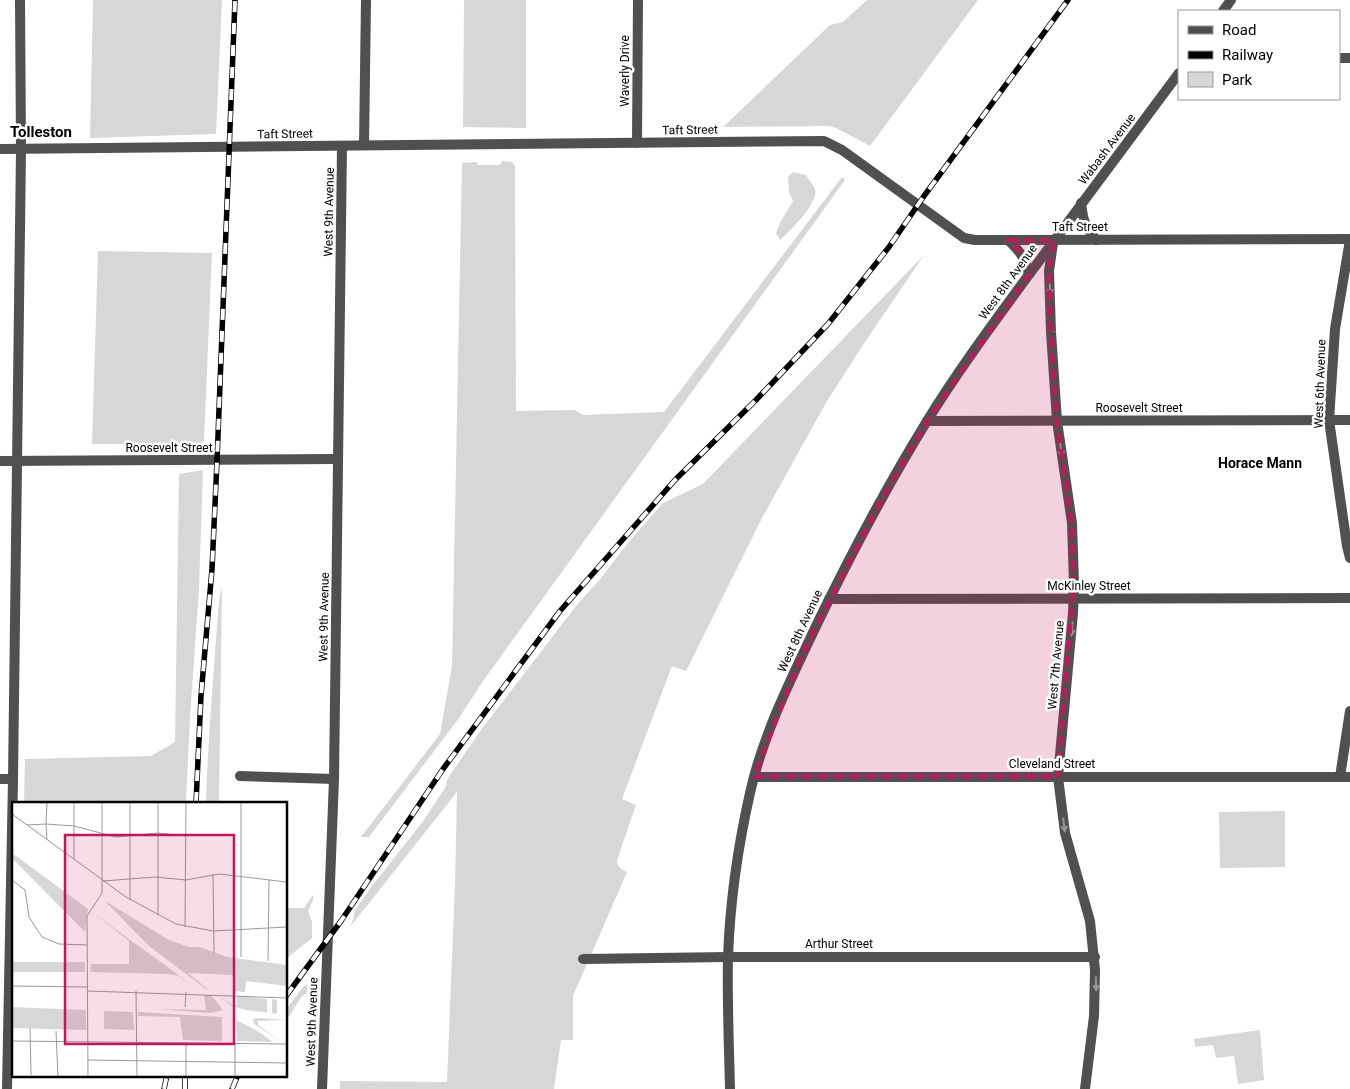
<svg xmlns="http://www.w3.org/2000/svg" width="1350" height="1089" viewBox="0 0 1350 1089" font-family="Roboto,sans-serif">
	<rect width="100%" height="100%" fill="#fff"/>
	<g fill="#d7d7d7">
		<polygon points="93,0 222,0 216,134 90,138"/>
		<polygon points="464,0 526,0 526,128 463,127"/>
		<polygon points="867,0 978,0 870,146 836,128 829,126 723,127 830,25 843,22"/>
		<polygon points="502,161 512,162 515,166 516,411 575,410 583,415 664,412 842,177 845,180 483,681 459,718 369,837 361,837 440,734 452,666 462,163 477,162 478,165 500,165"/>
		<path d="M793,172L806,175C808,179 813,184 815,189C819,203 790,231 780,240L776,233L781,221L793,201L789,192L788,177Z"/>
		<polygon points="98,251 212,253 204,441 201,444 92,444"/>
		<path d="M924,255L863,345L827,401L762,518L686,671L672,666L622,799L636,805L617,860C617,867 621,869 627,872L573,996V1040H561L554,1089H340V1081L447,1082L455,883L457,792L350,927L353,920L355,910L372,886L424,820L445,788L448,778L481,730L576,606L601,578L628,543L663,503L703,484Z"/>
		<polygon points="203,470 199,588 190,717 186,803 24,803 25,759 151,756 175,742 179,474"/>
		<path d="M222,587L219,803H206C208,735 214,668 219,601Z"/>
		<polygon points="1285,811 1285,867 1220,868 1219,812"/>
		<path d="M313,895V900L308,911L312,922V938C303,946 294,951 286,960V908H304Z"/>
		<polygon points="307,984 307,993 302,996 286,1021 286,1010 302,988"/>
		<polygon points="1260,1030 1264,1080 1238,1084 1234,1056 1216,1058 1213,1045 1195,1047 1194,1039"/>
	</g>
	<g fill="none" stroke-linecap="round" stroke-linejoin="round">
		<g stroke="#505050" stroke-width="10">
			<polyline points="1339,58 1350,58"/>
			<polyline points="637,143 638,0"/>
			<polyline points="364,145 366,0"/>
			<polyline points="1350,240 1335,329 1329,420 1347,546 1350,558"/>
			<polyline points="927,421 1350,420"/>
			<polyline points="0,461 338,459"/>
			<polyline points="829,599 1350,598"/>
			<polyline points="240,776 334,779"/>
			<polyline points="754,777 1350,777"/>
			<polyline points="1340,777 1350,711"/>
			<polyline points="0,779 13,779"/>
			<polyline points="583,959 728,957 1095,957"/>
			<polyline points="7,1089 13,779 21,149 20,0"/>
			<polyline points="322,1089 334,779 342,146"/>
		</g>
		<g stroke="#505050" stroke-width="10">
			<polyline points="1223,11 1231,0"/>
			<polyline points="0,149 824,141 842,150 964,238 975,240 1350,239"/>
			<path d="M1081,203C1083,221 1085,226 1096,240"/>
			<path d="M1008,240C1021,252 1024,257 1029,274"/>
			<polyline points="1053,243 1049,271 1051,332 1057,421 1072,523 1074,583 1073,613 1058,777 1065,833 1090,921 1095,970 1094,1016 1085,1089"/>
			<path d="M730,1089C729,1045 727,1001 728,957C730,902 738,846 750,793C763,734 792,677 818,622C851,554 887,486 927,421C956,374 989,329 1022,284C1074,213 1127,144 1179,73"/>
		</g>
		<defs>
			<g id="rail">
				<polyline points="196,803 201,696 212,569 217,461 235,0"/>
				<polyline points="286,996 341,921 443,769 560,611 675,480 756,400 828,324 889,247 924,196 1068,0"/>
				<polyline points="164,1089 167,1075"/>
				<polyline points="185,1089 185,1075"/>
				<polyline points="232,1089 238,1075"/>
			</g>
		</defs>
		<use href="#rail" stroke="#000" stroke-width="5.5"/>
		<use href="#rail" stroke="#fff" stroke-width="4" stroke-dasharray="11" stroke-linecap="butt"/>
	</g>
	<defs><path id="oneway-solid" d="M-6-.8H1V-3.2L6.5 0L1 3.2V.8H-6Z" transform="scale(1.25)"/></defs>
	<g fill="#969696">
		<use href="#oneway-solid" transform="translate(1050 288) rotate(88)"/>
		<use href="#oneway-solid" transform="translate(1061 450) rotate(82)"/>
		<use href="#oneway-solid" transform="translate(1072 629) rotate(95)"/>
		<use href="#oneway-solid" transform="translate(1064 825) rotate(83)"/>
		<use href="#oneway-solid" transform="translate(1096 984) rotate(89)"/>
	</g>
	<path fill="#c2185b" fill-opacity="0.2" stroke="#c2185b" stroke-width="4" stroke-dasharray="10 6" stroke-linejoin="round" d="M1008,240H1054L1049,271L1051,332L1057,421L1072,523L1074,583L1058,777H754L801,656L879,504L927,421L1029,274L1019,251Z"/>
	<g text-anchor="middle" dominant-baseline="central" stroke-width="5" stroke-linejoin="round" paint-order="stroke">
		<g font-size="12" fill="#000" stroke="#fff">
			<text transform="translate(625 71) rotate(-90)">Waverly Drive</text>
			<text transform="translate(690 130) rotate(-1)">Taft Street</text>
			<text transform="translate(285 134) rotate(-1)">Taft Street</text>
			<text transform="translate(1107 149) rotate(-53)">Wabash Avenue</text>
			<text transform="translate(329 212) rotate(-89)">West 9th Avenue</text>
			<text x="1080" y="227">Taft Street</text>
			<text transform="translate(1008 282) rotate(-54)">West 8th Avenue</text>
			<text transform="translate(1320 384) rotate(-88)">West 6th Avenue</text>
			<text x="1139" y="408">Roosevelt Street</text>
			<text x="169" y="448">Roosevelt Street</text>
			<text x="1089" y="586">McKinley Street</text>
			<text transform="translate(324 617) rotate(-89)">West 9th Avenue</text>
			<text transform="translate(800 631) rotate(-65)">West 8th Avenue</text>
			<text transform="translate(1056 665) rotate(-85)">West 7th Avenue</text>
			<text x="1052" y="764">Cleveland Street</text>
			<text x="839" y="944">Arthur Street</text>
			<text transform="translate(312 1022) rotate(-88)">West 9th Avenue</text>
		</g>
		<g font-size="14" font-weight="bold" fill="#000" stroke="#fff">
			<text x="1260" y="463">Horace Mann</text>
		</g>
		<g font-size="15" font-weight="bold" fill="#000" stroke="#fff">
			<text x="41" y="132">Tolleston</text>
		</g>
	</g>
	<g transform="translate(12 802)">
		<rect width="275" height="275" fill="#fff"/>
		<path d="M0,51L76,107L73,130L0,56ZM93,99L157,138L177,145H188L215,155L275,163V184L234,179L233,190L221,189V173L176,171L197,188L194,187L137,144ZM81,111L164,171L183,186L167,174L156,172L78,170L79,162H117V139ZM0,160H73V170H0ZM192,193H199L211,208L198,211L144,207L194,208ZM206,194L221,203H225V194L255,197V211H260V197L265,198V212L275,213L233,208L220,204ZM0,205L74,208V228L0,226ZM92,209L121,210L122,228L92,227ZM126,210L210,215V239L171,238L168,215L126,214ZM247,216L275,218L246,219V223L270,240L242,222L241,217ZM224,218L244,228L261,240L225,239Z" fill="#d7d7d7"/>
		<path fill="none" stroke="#999" stroke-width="1" d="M35,0L34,22L62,24L104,35L146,31L174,34M62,0V57M118,0V98M146,0V113M229,0V155M0,12L114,95L164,122L201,129L275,125M15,23L34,22L35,37M201,72L202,151M0,78L13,88L17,115L30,135L47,142L75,143M91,79L143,75L174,78L207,72L275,80M173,125L174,0M256,159L257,78M0,184L76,185M76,189L275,196M124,189L125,275M173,205L174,190M18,226L19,273M44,229L46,275M0,239L275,242M174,240V275M223,241V275M76,258L275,261M76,275L75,114L90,91V0"/>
		<path fill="#c2185b" fill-opacity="0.15" stroke="#c2185b" stroke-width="2.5" d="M53,33H222V242H53Z"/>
		<rect width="275" height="275" fill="none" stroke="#000" stroke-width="2.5"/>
	</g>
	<rect x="1178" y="10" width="162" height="90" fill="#ffffff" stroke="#999999"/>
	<rect x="1188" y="26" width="25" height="8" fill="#505050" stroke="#999999"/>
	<text x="1222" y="35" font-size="15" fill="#000000">Road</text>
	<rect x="1188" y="51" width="25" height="8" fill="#000000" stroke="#999999"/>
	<text x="1222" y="60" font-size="15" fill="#000000">Railway</text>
	<rect x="1188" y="72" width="25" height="15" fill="#d7d7d7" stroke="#999999"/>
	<text x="1222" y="85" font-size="15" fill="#000000">Park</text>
</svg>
